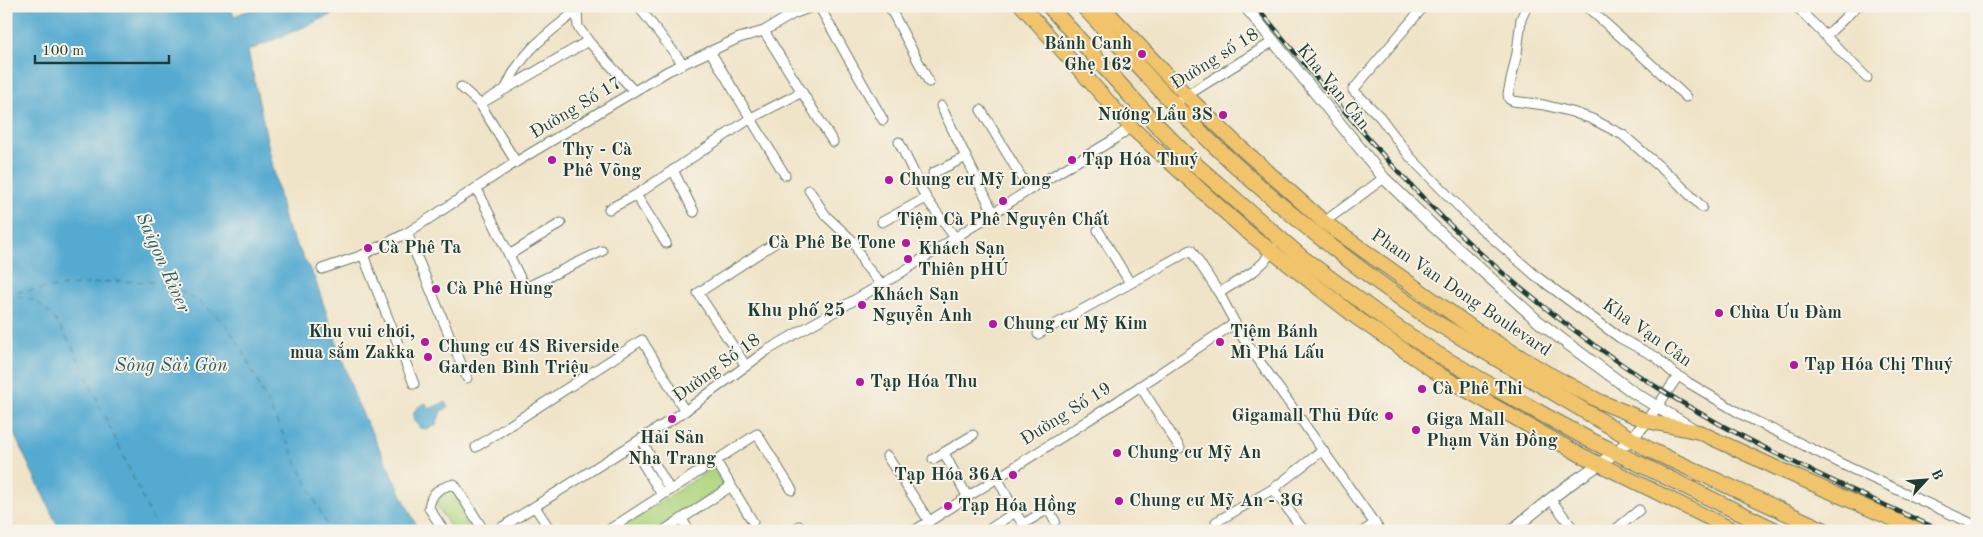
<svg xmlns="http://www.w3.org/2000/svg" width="1983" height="537" viewBox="0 0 1983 537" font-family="'Old Standard TT',serif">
	<rect width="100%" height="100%" fill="#f7f3e8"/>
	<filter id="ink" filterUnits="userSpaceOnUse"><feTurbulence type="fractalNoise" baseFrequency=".02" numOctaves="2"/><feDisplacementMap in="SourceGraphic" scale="10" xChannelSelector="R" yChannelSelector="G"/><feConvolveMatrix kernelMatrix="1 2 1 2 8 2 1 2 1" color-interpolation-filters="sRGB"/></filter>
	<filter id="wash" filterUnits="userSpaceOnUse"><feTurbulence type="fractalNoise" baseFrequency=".0096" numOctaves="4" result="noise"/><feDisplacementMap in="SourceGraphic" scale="20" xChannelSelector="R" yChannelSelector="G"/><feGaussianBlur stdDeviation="1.12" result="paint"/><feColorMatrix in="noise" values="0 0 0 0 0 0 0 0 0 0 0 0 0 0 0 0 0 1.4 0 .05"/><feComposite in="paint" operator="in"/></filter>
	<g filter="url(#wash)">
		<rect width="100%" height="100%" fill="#f0e4c8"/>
		<g fill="#b0d680" stroke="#688a5a">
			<polygon points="713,468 724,486 655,531 630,531 626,524"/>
			<polygon points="451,488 477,529 475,531 453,531 433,500"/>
		</g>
		<g fill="#55aad1" stroke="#3a7482">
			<polygon points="6,6 230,6 234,16 260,6 342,6 343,10 248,51 285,223 315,279 356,400 419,531 60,531 6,417"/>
			<path d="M445,402L448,408L441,411L436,425L427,429L420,428C410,416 412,408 426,403L429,409Z"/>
		</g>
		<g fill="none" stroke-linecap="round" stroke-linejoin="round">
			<g stroke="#2f5e63" stroke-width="1" stroke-dasharray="6 5" stroke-linecap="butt">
				<polyline points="6,293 114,281 151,282 187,294 208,308 227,326 241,348 330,531"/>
				<path d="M6,296C14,297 23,296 30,299C51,308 64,333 75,352L158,531"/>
			</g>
		</g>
	</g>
	<g filter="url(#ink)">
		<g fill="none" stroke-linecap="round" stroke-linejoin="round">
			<defs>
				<g id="minor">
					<polyline points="638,6 683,64"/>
					<polyline points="819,6 883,120"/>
					<polyline points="889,6 929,82"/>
					<polyline points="1424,6 1353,90 1380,117 1411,158 1473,221 1536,276 1620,338 1656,357 1671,371 1689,383 1741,414 1848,467 1977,526"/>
					<polyline points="1527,6 1521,19 1517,53 1508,94 1509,99 1513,101 1544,105 1572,112 1592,119 1623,135 1675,180 1702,207"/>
					<polyline points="1586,6 1660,72 1686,97"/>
					<polyline points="1796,6 1867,78"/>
					<polyline points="577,10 578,27 590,43 634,91"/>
					<polyline points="764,31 833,142"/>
					<polyline points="1826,36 1856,7"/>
					<polyline points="710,51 785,175"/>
					<polyline points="461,87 480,104 516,162"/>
					<path d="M506,88C523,48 550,33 582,6"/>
					<polyline points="480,104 588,41"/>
					<polyline points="1173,104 1274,41"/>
					<polyline points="941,106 994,214"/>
					<polyline points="981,110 1029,190"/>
					<polyline points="899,142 926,198 956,239"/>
					<polyline points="673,170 694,212"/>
					<polyline points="933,173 966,157"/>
					<polyline points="477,189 525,288 602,251"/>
					<polyline points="809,190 826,216 854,242 864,264 882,285"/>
					<polyline points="636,195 666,243"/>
					<polyline points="609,209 636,195 751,118 802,92"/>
					<polyline points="882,222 926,198"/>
					<polyline points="1324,222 1384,178"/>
					<polyline points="1098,230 1130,283"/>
					<polyline points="407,233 467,378"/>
					<polyline points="363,255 414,384"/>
					<polyline points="509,255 561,223"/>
					<polyline points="322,269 363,255 407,233 516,162 668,71 739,38 764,31 793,14 814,6"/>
					<polyline points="1219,293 1254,271 1264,262 1273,248"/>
					<polyline points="1038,334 1191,250 1219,293 1243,338 1380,531"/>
					<polyline points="746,366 698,293 778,241"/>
					<polyline points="1140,386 1180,448"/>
					<polyline points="1657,407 1678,376"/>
					<polyline points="641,440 670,490"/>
					<polyline points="632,446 662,495"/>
					<polyline points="476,447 642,340 685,411"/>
					<polyline points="944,453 967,496"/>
					<polyline points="887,456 929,521"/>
					<polyline points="933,459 973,435"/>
					<polyline points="716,461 753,522"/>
					<polyline points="1273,489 1304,531"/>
					<polyline points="1551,500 1575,531"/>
					<polyline points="535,507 551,531"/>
					<polyline points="1015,512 1023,524 1048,509 1055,521"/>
					<polyline points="682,519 689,531"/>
					<polyline points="1216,522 1273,489 1323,450"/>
					<polyline points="799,526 802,531"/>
					<path d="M444,531L429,508C431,492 439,488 454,484L484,531"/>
					<polyline points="496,531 685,411 766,351 896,276 1029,190 1113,140 1131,127"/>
					<polyline points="607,531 757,434 792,490"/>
					<polyline points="663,531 730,487"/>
					<polyline points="914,531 1112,405 1235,323"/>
					<polyline points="987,531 1015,512 997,477"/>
					<polyline points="1364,531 1375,523"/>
					<polyline points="1614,531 1639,510"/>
				</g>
				<g id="tertiary">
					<polyline points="1245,6 1384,178 1435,228 1539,322 1564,341 1633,392 1693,429"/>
					<path d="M1511,531C1533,513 1555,494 1579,478C1606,460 1633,442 1652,414"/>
				</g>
				<g id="primary">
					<polyline points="1022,6 1131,127 1246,231 1357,318 1440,375 1515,418 1579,454 1735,531"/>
					<polyline points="1102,6 1187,96 1238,145 1324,222 1474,329 1547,373 1601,402 1647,421 1699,432 1781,470 1920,531"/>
				</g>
				<g id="trunk">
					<polyline points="1049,6 1153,121 1196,165 1300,256 1389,322 1437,354 1502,392 1586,438 1777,531"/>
					<path d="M1083,6C1128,54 1171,104 1219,150C1285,212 1357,269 1432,320L1650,450L1826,531"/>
				</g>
			</defs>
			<use href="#minor" stroke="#687768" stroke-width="11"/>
			<use href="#tertiary" stroke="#687768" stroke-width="13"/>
			<use href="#primary" stroke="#687768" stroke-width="16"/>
			<use href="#trunk" stroke="#687768" stroke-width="17"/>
			<use href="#minor" stroke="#fff" stroke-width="9"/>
			<use href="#tertiary" stroke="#fff" stroke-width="11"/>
			<use href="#primary" stroke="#f1c36a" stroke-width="14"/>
			<use href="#trunk" stroke="#f1c36a" stroke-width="15"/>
			<defs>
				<path id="rail" d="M1256,6C1317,79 1377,153 1445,220C1512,285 1587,344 1666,393C1754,447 1848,488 1942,531"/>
			</defs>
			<use href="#rail" stroke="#1f3d34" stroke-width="4.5"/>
			<use href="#rail" stroke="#f7f3e8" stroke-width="2.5" stroke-dasharray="8" stroke-linecap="butt"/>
		</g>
	</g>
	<g fill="#b5179e" stroke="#f7f3e8" stroke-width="2">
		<circle cx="1142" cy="54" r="5"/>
		<circle cx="1223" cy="115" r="5"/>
		<circle cx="552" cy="160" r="5"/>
		<circle cx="1072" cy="160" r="5"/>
		<circle cx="889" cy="180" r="5"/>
		<circle cx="1003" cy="201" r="5"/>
		<circle cx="906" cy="243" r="5"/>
		<circle cx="368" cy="248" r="5"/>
		<circle cx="908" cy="259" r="5"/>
		<circle cx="436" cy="289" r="5"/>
		<circle cx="862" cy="305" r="5"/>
		<circle cx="1719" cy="313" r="5"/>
		<circle cx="993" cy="324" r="5"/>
		<circle cx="425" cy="342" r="5"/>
		<circle cx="1220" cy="342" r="5"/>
		<circle cx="428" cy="357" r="5"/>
		<circle cx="1794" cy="365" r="5"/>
		<circle cx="860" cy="382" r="5"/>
		<circle cx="1422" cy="389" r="5"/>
		<circle cx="1389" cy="416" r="5"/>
		<circle cx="672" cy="419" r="5"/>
		<circle cx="1416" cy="430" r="5"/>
		<circle cx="1117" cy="453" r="5"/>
		<circle cx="1013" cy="475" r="5"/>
		<circle cx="1119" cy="501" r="5"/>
		<circle cx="948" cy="506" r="5"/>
	</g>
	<g text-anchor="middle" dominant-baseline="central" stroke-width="4" stroke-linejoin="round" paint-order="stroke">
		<g font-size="18" font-weight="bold" fill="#1f3d34" stroke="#f7f3e8" text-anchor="start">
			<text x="1132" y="44" text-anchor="end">Bánh Canh<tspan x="1132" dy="21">Ghẹ 162</tspan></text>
			<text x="1213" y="115" text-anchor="end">Nướng Lẩu 3S</text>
			<text x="562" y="150">Thy - Cà<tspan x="562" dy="21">Phê Võng</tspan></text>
			<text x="1082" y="160">Tạp Hóa Thuý</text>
			<text x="899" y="180">Chung cư Mỹ Long</text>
			<text x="1003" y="220" text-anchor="middle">Tiệm Cà Phê Nguyên Chất</text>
			<text x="896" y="243" text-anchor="end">Cà Phê Be Tone</text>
			<text x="378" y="248">Cà Phê Ta</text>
			<text x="918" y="249">Khách Sạn<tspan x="918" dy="21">Thiên pHÚ</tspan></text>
			<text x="446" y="289">Cà Phê Hùng</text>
			<text x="872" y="295">Khách Sạn<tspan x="872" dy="21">Nguyễn Anh</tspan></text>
			<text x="1729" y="313">Chùa Ưu Đàm</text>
			<text x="1003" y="324">Chung cư Mỹ Kim</text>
			<text x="415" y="332" text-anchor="end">Khu vui chơi,<tspan x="415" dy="21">mua sắm Zakka</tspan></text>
			<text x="1230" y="332">Tiệm Bánh<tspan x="1230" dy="21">Mì Phá Lấu</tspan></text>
			<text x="438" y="347">Chung cư 4S Riverside<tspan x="438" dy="21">Garden Bình Triệu</tspan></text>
			<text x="1804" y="365">Tạp Hóa Chị Thuý</text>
			<text x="870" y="382">Tạp Hóa Thu</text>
			<text x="1432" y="389">Cà Phê Thi</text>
			<text x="1379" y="416" text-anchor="end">Gigamall Thủ Đức</text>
			<text x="1426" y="420">Giga Mall<tspan x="1426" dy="21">Phạm Văn Đồng</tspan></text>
			<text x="672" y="438" text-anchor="middle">Hải Sản<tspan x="672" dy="21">Nha Trang</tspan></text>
			<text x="1127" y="453">Chung cư Mỹ An</text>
			<text x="1003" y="475" text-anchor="end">Tạp Hóa 36A</text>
			<text x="1129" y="501">Chung cư Mỹ An - 3G</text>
			<text x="958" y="506">Tạp Hóa Hồng</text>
		</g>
		<g font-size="18" fill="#1f3d34" stroke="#f7f3e8">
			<text transform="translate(1215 59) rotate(-32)">Đường số 18</text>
			<text transform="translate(1333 87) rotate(51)">Kha Vạn Cân</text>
			<text transform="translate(576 108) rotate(-31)">Đường Số 17</text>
			<text transform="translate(1461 293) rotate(34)">Pham Van Dong Boulevard</text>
			<text transform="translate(1647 333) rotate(35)">Kha Vạn Cân</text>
			<text transform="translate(717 368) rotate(-36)">Đường Số 18</text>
			<text transform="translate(1066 414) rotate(-32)">Đường Số 19</text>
		</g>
		<g font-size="19" font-style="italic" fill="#2f5e63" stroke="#f7f3e8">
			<text transform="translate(162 263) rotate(66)">Saigon River</text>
			<text x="171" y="366">Sông Sài Gòn</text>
		</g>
		<g font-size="19" font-weight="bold" fill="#1f3d34" stroke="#f7f3e8">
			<text x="796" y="311">Khu phố 25</text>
		</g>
	</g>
	<rect width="1983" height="537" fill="none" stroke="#f7f3e8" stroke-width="25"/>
	<g transform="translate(1926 480) rotate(64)" stroke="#f7f3e8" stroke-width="4" paint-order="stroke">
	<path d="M0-4L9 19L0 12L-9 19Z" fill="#1f3d34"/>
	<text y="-8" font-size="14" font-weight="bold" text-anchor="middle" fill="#1f3d34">B</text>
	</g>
	<path d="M35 55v8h134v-8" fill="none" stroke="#1f3d34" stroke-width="2.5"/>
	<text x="42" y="55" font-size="15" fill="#1f3d34" stroke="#f7f3e8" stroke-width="4" paint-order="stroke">100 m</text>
</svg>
